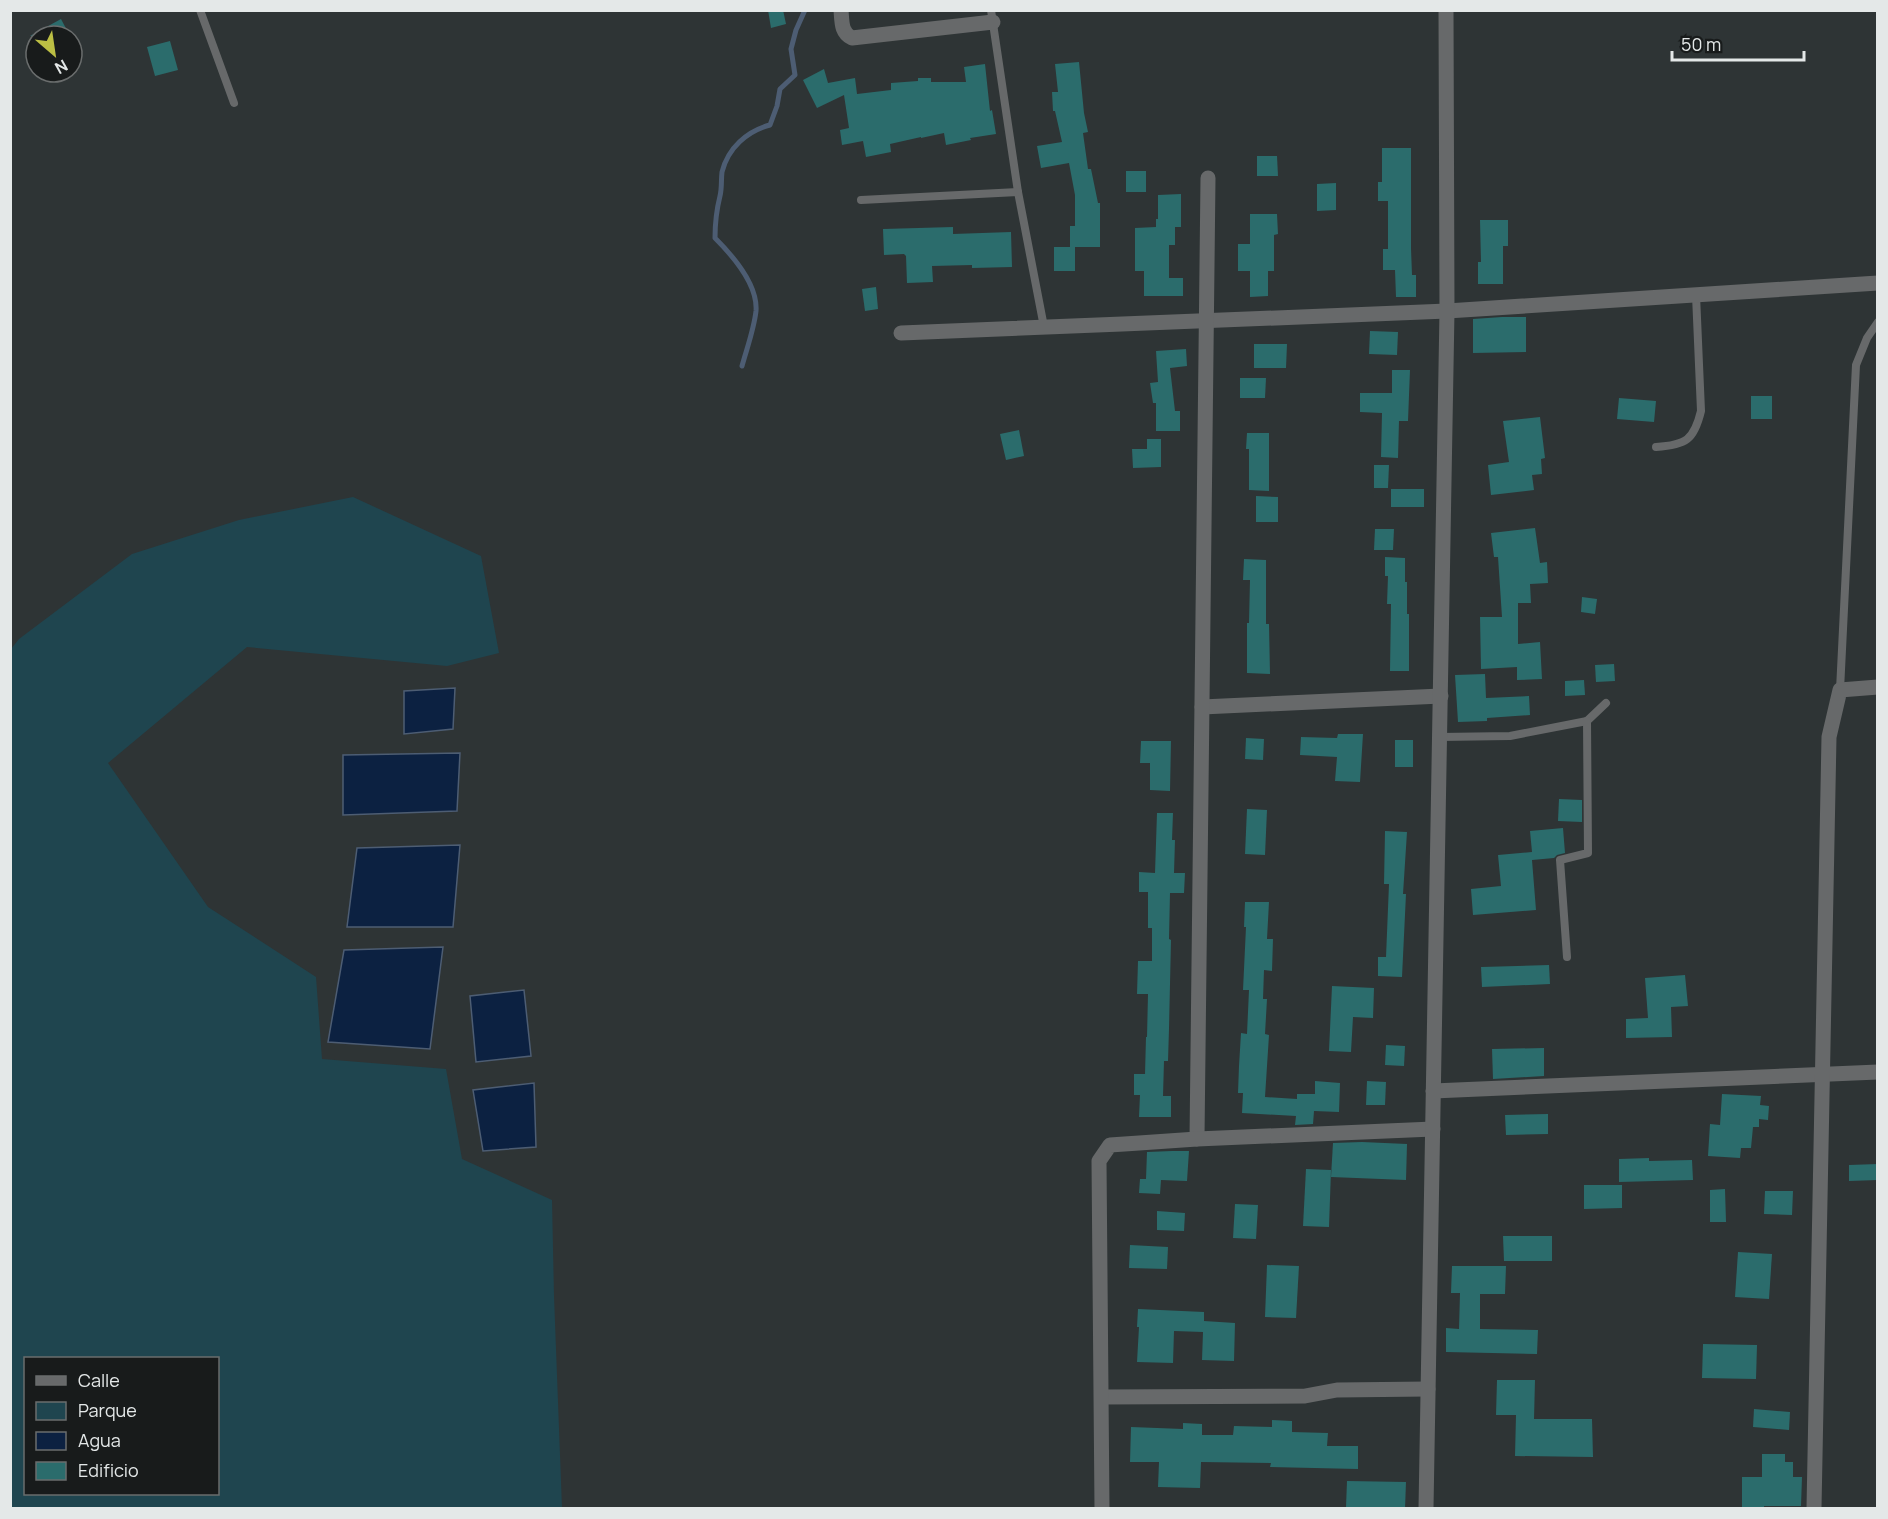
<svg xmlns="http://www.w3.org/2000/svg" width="1888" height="1519" viewBox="0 0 1888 1519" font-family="Manrope,sans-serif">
	<rect width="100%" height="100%" fill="#2e3435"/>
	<path fill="#1f454f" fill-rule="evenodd" d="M353,497L481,556L499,653L447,666L247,647L108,763L208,907L316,977L322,1059L446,1069L462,1159L552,1200L554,1296L562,1508H11V649L19,639L132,554L239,520ZM26,1358H218V1494H26Z"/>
	<g fill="#0c2141" stroke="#4d5d73" stroke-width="1.5">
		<polygon points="455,688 453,729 404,734 404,691"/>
		<polygon points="460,753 457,811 343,815 343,755"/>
		<polygon points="460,845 453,927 347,927 357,848"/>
		<polygon points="443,947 430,1049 328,1042 344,950"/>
		<polygon points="524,990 531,1056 476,1062 470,996"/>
		<polygon points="534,1083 536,1147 483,1151 473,1090"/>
	</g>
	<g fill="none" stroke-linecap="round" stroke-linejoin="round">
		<path stroke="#4d5d73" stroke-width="5" d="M742,366C747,348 754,329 756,311C758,285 732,255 715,238C715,222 716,212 720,196C722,188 721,180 722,172C728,148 747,131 770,125L777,106L780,89L795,75L791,49L796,30L805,10"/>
	</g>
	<g fill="#2b6c6c">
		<polygon points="768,10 783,10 786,24 771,28"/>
		<polygon points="61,19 70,36 30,36"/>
		<polygon points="170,41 178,70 155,76 147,47"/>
		<polygon points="1079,62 1084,113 1088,132 1083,133 1088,169 1091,169 1098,203 1100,203 1100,247 1075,247 1075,271 1054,271 1054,247 1070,247 1070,226 1075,226 1075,195 1069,163 1041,168 1037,146 1062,142 1055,111 1053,111 1052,92 1058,92 1055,64"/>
		<polygon points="985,64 990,111 992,110 996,134 970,138 971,140 946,145 944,133 921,138 921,137 890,144 891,152 866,157 863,141 842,145 840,130 849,128 844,95 817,108 803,80 824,69 828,83 855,78 857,94 891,90 891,83 918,81 918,78 931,78 931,82 966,82 964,67"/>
		<polygon points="1382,148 1411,148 1411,248 1412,275 1416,275 1416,297 1396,297 1395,270 1383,270 1383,249 1388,249 1388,201 1378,201 1378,182 1382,182"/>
		<polygon points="1257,156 1277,156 1278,176 1257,176"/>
		<rect x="1126" y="171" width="20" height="21"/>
		<polygon points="1336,183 1336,210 1317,211 1317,184"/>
		<polygon points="1181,194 1181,227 1175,227 1175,245 1169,245 1169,278 1183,278 1183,296 1144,296 1144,271 1135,271 1135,228 1156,227 1156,219 1158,219 1158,195"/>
		<polygon points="1250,214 1277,214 1278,234 1274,235 1274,271 1268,271 1268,296 1250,297 1250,271 1238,271 1238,244 1250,244"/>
		<polygon points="1480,220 1508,220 1508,246 1503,246 1503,284 1478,284 1478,262 1481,262"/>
		<polygon points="953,227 953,234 1011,232 1012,267 972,268 972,265 932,266 933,282 907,283 906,256 904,254 884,255 883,229"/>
		<polygon points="876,287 878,309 865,311 862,289"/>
		<polygon points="1502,317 1526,317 1526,352 1473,353 1473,319"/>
		<polygon points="1370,331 1398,332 1397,355 1369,354"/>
		<polygon points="1254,344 1287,344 1286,368 1254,368"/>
		<polygon points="1186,349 1187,366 1170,368 1175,411 1180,411 1180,431 1156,431 1156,403 1153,403 1150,383 1158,382 1156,351"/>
		<polygon points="1392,370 1410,370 1408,421 1399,421 1398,458 1381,457 1382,413 1360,412 1360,393 1392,393"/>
		<polygon points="1240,378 1266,378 1265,398 1240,398"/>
		<rect x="1751" y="396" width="21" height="23"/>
		<polygon points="1619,398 1656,401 1654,422 1617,419"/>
		<polygon points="1540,417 1545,458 1541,459 1542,474 1532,475 1534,490 1491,495 1488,465 1509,462 1503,421"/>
		<polygon points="1019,430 1024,456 1006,460 1000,434"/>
		<polygon points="1247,433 1269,433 1269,491 1249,490 1249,449 1246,449"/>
		<polygon points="1147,439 1161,439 1161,467 1133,468 1132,449 1147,449"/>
		<polygon points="1374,465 1389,465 1388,488 1374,488"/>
		<rect x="1391" y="489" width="33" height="18"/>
		<polygon points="1256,496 1278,497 1278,522 1256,522"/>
		<polygon points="1535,528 1540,563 1547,562 1548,583 1530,584 1531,603 1518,603 1518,644 1540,642 1542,679 1517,680 1517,667 1481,669 1480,617 1502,617 1498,557 1494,557 1491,533"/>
		<polygon points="1375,529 1394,529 1393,550 1374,550"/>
		<polygon points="1385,557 1405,558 1405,582 1407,582 1407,614 1409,614 1409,671 1390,671 1391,604 1387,604 1388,576 1385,576"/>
		<polygon points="1244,559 1266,560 1266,624 1269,624 1270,674 1247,673 1247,623 1249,623 1250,580 1243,580"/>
		<polygon points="1582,597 1597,599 1595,614 1581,612"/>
		<polygon points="1614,664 1615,681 1596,682 1595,665"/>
		<polygon points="1485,674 1486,698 1529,696 1530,715 1487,718 1487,721 1458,722 1455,675"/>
		<polygon points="1584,680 1585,695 1565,696 1565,681"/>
		<polygon points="1338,734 1363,734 1360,782 1335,781 1337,757 1300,755 1301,737 1337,738"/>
		<polygon points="1246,738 1264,739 1263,760 1245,759"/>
		<rect x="1395" y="740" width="18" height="27"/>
		<polygon points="1141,741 1171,741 1170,791 1150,790 1150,763 1140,763"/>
		<polygon points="1559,799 1582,800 1582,822 1558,821"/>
		<polygon points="1247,809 1267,810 1265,855 1245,854"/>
		<polygon points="1157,813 1173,813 1172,840 1175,840 1174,873 1185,873 1184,893 1170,893 1169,939 1171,940 1169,1029 1168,1061 1164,1061 1163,1096 1171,1096 1171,1117 1139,1117 1140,1095 1134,1095 1134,1074 1145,1074 1146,1037 1147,1037 1148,994 1137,994 1138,961 1152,961 1152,928 1148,928 1148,892 1139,892 1139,872 1155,873"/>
		<polygon points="1563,828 1565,853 1557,855 1554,858 1532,860 1536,910 1473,915 1471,889 1501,886 1498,855 1532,852 1530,831"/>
		<polygon points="1385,831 1407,832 1403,894 1406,894 1402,977 1378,976 1378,957 1386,957 1389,884 1384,884"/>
		<polygon points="1245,902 1269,902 1267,939 1273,939 1272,971 1264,970 1263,999 1267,999 1265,1034 1269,1035 1265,1097 1297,1099 1297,1094 1315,1094 1315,1081 1340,1083 1339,1112 1314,1111 1313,1124 1295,1125 1296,1116 1242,1113 1243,1093 1238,1093 1239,1066 1241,1033 1247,1034 1249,990 1243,990 1246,927 1244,927"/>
		<polygon points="1549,965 1550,984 1482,987 1481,967"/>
		<polygon points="1685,975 1688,1006 1671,1007 1672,1037 1626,1038 1626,1019 1648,1018 1645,978"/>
		<polygon points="1332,986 1374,988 1373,1018 1353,1017 1351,1052 1329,1051"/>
		<polygon points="1386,1045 1405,1046 1404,1066 1385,1065"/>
		<polygon points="1544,1048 1544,1076 1493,1079 1492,1049"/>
		<polygon points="1367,1081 1386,1082 1385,1105 1366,1105"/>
		<polygon points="1722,1094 1761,1096 1760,1105 1769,1106 1768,1120 1759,1119 1759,1127 1753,1127 1751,1148 1741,1148 1740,1158 1708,1156 1710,1124 1720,1125"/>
		<polygon points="1548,1114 1548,1134 1506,1135 1505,1115"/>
		<polygon points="1362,1142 1407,1144 1406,1180 1331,1177 1333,1143"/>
		<polygon points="1172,1151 1189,1151 1187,1181 1161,1180 1160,1194 1139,1193 1140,1179 1146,1179 1147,1152"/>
		<polygon points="1649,1158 1649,1161 1692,1160 1693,1180 1619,1182 1619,1159"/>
		<polygon points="1878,1164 1878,1180 1849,1181 1849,1165"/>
		<polygon points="1306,1169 1331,1170 1329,1227 1303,1226"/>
		<polygon points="1584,1185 1622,1185 1622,1208 1584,1209"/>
		<polygon points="1725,1189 1726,1222 1710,1222 1710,1190"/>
		<polygon points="1765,1191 1793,1191 1792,1215 1764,1214"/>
		<polygon points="1235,1204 1258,1205 1256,1239 1233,1238"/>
		<polygon points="1157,1211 1185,1213 1184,1231 1157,1230"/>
		<polygon points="1503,1236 1552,1236 1552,1261 1504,1261"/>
		<polygon points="1130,1245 1168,1247 1167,1269 1129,1268"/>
		<polygon points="1738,1252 1772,1254 1769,1299 1735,1297"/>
		<polygon points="1267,1265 1299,1266 1296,1318 1265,1317"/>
		<polygon points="1452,1266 1506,1266 1505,1294 1480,1294 1480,1329 1538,1330 1537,1354 1446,1352 1446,1328 1459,1329 1460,1293 1451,1293"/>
		<polygon points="1138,1309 1204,1312 1204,1321 1235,1323 1234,1361 1202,1360 1203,1332 1174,1331 1173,1363 1137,1362 1139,1327 1137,1327"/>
		<polygon points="1703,1344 1757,1345 1756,1379 1702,1378"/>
		<polygon points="1497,1380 1535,1380 1534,1419 1592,1419 1593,1457 1515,1456 1516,1415 1496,1415"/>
		<polygon points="1754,1409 1790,1412 1789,1430 1753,1427"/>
		<polygon points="1272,1420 1292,1421 1292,1432 1328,1433 1327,1446 1358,1446 1358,1469 1270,1467 1271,1463 1201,1462 1200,1488 1158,1487 1159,1462 1130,1462 1131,1427 1183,1429 1183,1423 1202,1424 1202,1435 1233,1435 1234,1426 1272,1427"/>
		<polygon points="1762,1454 1785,1454 1785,1462 1793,1462 1793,1477 1802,1477 1801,1506 1764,1506 1764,1509 1742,1509 1742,1477 1762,1477"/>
		<polygon points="1347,1481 1406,1482 1405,1509 1346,1507"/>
	</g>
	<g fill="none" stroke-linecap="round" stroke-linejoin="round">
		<g stroke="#67696a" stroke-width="8">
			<polyline points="200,10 234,103"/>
			<polyline points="991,10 1018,192 1044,327"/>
			<polyline points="861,200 1018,192"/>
			<path d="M1656,447C1686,445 1694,440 1701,411L1696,295"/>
			<polyline points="1840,690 1856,365 1867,338 1878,322"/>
			<polyline points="1440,737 1510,736 1587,721 1606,703"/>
			<polyline points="1567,957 1560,860 1588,853 1587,721"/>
		</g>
		<g stroke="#67696a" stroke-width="15">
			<path d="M841,10C842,22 841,33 852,38L993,22"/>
			<polyline points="901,333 1447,311 1878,283"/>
			<polyline points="1202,707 1441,696"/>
			<polyline points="1433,1091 1878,1072"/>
			<polyline points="1197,1139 1208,178"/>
			<polyline points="1102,1397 1305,1396 1337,1390 1428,1389"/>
			<polyline points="1102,1508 1099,1161 1110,1145 1197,1139 1433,1129"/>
			<polyline points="1426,1508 1447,311 1446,10"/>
			<polyline points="1814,1508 1829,737 1840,690 1878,687"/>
		</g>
	</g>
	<rect width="1888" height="1519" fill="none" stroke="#e4e8e8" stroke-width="24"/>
	<rect x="24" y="1357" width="195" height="138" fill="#181b1b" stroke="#6a6d6d" stroke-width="1.5"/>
	<rect x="36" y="1376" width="30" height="9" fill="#67696a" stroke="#6a6d6d" stroke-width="1.5"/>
	<text x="78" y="1387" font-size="18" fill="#e4e8e8">Calle</text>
	<rect x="36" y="1402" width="30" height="18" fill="#1f454f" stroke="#6a6d6d" stroke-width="1.5"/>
	<text x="78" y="1417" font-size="18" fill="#e4e8e8">Parque</text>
	<rect x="36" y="1432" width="30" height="18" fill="#0c2141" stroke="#6a6d6d" stroke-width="1.5"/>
	<text x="78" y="1447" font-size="18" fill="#e4e8e8">Agua</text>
	<rect x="36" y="1462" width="30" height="18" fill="#2b6c6c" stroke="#6a6d6d" stroke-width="1.5"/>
	<text x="78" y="1477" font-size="18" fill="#e4e8e8">Edificio</text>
	<g transform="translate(54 54) rotate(151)"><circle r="28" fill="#181b1b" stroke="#6a6d6d" stroke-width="1.5"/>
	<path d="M0-4.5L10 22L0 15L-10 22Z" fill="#bcbf44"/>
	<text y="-9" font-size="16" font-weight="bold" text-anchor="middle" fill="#e4e8e8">N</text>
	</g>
	<path d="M1672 51v9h132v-9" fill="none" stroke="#e4e8e8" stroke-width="3"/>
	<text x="1681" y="51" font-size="18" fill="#e4e8e8" stroke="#181b1b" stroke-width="4.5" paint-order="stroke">50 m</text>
</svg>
